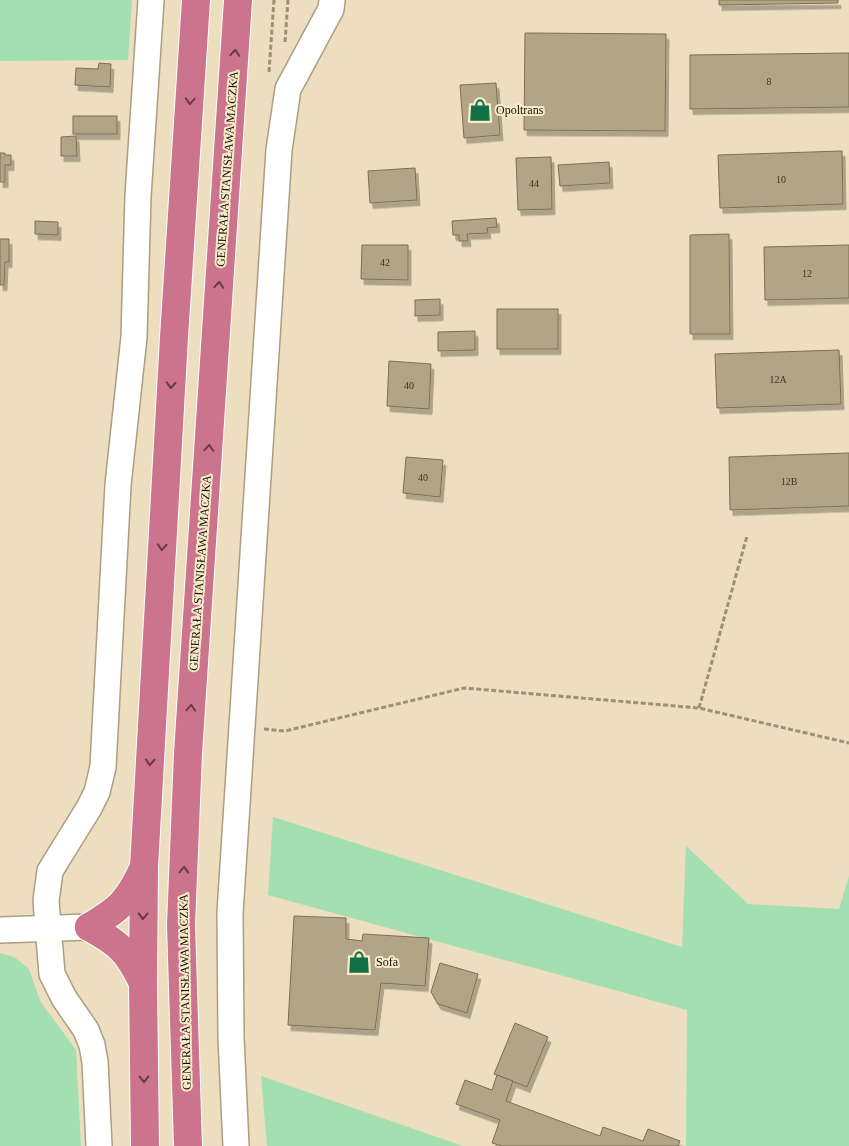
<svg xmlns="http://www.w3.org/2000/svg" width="849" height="1146" viewBox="0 0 849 1146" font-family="'Times New Roman',serif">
	<defs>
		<filter id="shadow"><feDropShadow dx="3" dy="5.5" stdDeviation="0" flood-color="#0004"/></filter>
	</defs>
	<rect width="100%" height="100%" fill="#ecdebe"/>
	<g fill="#a3dfb0">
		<polygon points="0,0 132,0 128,60 0,61"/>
		<polygon points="273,817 682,947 686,846 748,904 839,909 849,876 849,1146 686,1146 687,1010 268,895"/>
		<polygon points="0,953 14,957 29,969 40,1001 76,1050 81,1146 0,1146"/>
		<polygon points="261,1076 463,1146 267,1146"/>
	</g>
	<g fill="#b2a586" stroke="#7b6f52" filter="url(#shadow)">
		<polygon points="719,0 838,0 838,3 719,5"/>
		<polygon points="525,33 666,34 665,131 524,130"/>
		<polygon points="849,53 849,107 690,109 690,55"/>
		<polygon points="99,63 111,64 110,87 75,85 76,68 98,69"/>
		<polygon points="496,83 500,135 464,138 460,85"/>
		<rect x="73" y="116" width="44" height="18"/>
		<polygon points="76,136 77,156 61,156 61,137"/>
		<polygon points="842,151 843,204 720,208 718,155"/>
		<polygon points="0,153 5,153 5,155 11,155 11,165 5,165 5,182 0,182"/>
		<polygon points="551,157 552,209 518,210 516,158"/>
		<polygon points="609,162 610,183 560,186 558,165"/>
		<polygon points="415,168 417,200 370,203 368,171"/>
		<polygon points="496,218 497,227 487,228 488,233 467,234 468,241 459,241 459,235 453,235 452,221"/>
		<polygon points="35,221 58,222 58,235 35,234"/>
		<polygon points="729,234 730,334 690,334 690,235"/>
		<polygon points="0,239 9,239 9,262 5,262 4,285 0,285"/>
		<polygon points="362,245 408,245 408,280 361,279"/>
		<polygon points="849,245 849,298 765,300 764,247"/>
		<polygon points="440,299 440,315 415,316 415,300"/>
		<rect x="497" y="309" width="61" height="40"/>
		<polygon points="475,331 475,350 438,351 438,332"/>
		<polygon points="839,350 841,404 717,408 715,354"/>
		<polygon points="389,361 431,364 429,409 387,406"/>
		<polygon points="849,453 849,506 730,510 729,457"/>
		<polygon points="406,457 443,460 440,497 403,493"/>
		<polygon points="294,916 346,918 346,939 362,941 363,934 429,938 425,986 381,983 375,1030 288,1025"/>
		<polygon points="440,963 478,974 467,1013 438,1004 431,992"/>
		<polygon points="515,1023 548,1037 527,1087 494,1074"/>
		<polygon points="497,1075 513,1081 506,1101 600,1136 603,1127 643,1141 648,1129 680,1141 678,1146 502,1146 492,1143 500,1120 456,1104 465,1080 492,1090"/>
	</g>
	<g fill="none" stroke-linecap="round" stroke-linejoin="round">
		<defs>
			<g id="minor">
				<polyline points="0,930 89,927"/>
				<polyline points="99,1146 95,1062 92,1045 86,1030 64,998 52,974 46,901 50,871 89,808 97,792 103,767 118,485 134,337 138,196 151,0"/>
				<polyline points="236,1146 231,1038 230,913 279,150 288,89 331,9 332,0"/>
			</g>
			<g id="highway">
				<path d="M89,927C120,909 128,901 143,869"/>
				<path d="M89,927C120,944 127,951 143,983"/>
				<polyline points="145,1146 143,983 144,867 174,337 196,0"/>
				<polyline points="188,1146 181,925 188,753 238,0"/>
			</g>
		</defs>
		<use href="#minor" stroke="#ac9e80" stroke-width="28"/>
		<use href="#highway" stroke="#fff" stroke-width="30"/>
		<g stroke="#9b9078" stroke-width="3" stroke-dasharray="5 2.5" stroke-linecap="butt">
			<polyline points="285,42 288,0"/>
			<polyline points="269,72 274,0"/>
			<polyline points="699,708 747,536"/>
			<polyline points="264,729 285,731 464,688 699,708 849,743"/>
		</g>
		<use href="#minor" stroke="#fff" stroke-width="25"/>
		<use href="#highway" stroke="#cc748e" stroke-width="28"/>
	</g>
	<defs><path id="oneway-chevron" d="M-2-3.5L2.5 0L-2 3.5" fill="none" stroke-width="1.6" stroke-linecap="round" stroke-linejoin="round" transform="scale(1.25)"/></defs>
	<g stroke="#673c43">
		<use href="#oneway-chevron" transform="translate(235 53) rotate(-86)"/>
		<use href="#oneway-chevron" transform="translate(190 101) rotate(94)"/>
		<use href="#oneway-chevron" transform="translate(219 285) rotate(-86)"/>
		<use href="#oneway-chevron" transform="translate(171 385) rotate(93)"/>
		<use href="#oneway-chevron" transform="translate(209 448) rotate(-86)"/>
		<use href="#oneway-chevron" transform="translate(162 547) rotate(93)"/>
		<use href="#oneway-chevron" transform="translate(191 708) rotate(-86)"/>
		<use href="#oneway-chevron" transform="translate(150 762) rotate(93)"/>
		<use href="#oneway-chevron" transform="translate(184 870) rotate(-88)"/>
		<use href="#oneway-chevron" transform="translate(143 916) rotate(91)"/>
		<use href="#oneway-chevron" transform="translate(144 1079) rotate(89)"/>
	</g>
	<defs>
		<symbol id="shop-bare" viewBox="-9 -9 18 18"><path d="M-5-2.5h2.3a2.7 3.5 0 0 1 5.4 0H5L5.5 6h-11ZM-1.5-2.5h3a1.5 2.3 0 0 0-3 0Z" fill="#117045" stroke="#f9ebca" stroke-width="2.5" paint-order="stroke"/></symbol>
	</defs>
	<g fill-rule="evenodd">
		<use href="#shop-bare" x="464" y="94" width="32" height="32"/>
		<use href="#shop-bare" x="343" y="946" width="32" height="32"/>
	</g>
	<g text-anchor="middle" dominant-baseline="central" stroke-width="4" stroke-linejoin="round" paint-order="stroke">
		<g font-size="10" fill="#3c3425">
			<text x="769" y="81">8</text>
			<text x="781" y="179">10</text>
			<text x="534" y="183">44</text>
			<text x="385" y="262">42</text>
			<text x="807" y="273">12</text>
			<text x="778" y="379">12A</text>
			<text x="409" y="385">40</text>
			<text x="423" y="477">40</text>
			<text x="789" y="481">12B</text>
		</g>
		<g font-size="12" fill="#140f05" stroke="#f9ebca" text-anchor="start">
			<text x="496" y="110">Opoltrans</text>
			<text x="376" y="962">Sofa</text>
		</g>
		<g font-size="12" fill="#140f05" stroke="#f9ebca">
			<text transform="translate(227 169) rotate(-86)">GENERAŁA STANISŁAWA MACZKA</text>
			<text transform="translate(200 573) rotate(-86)">GENERAŁA STANISŁAWA MACZKA</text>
			<text transform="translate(185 992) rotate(-91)">GENERAŁA STANISŁAWA MACZKA</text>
		</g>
	</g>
</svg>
